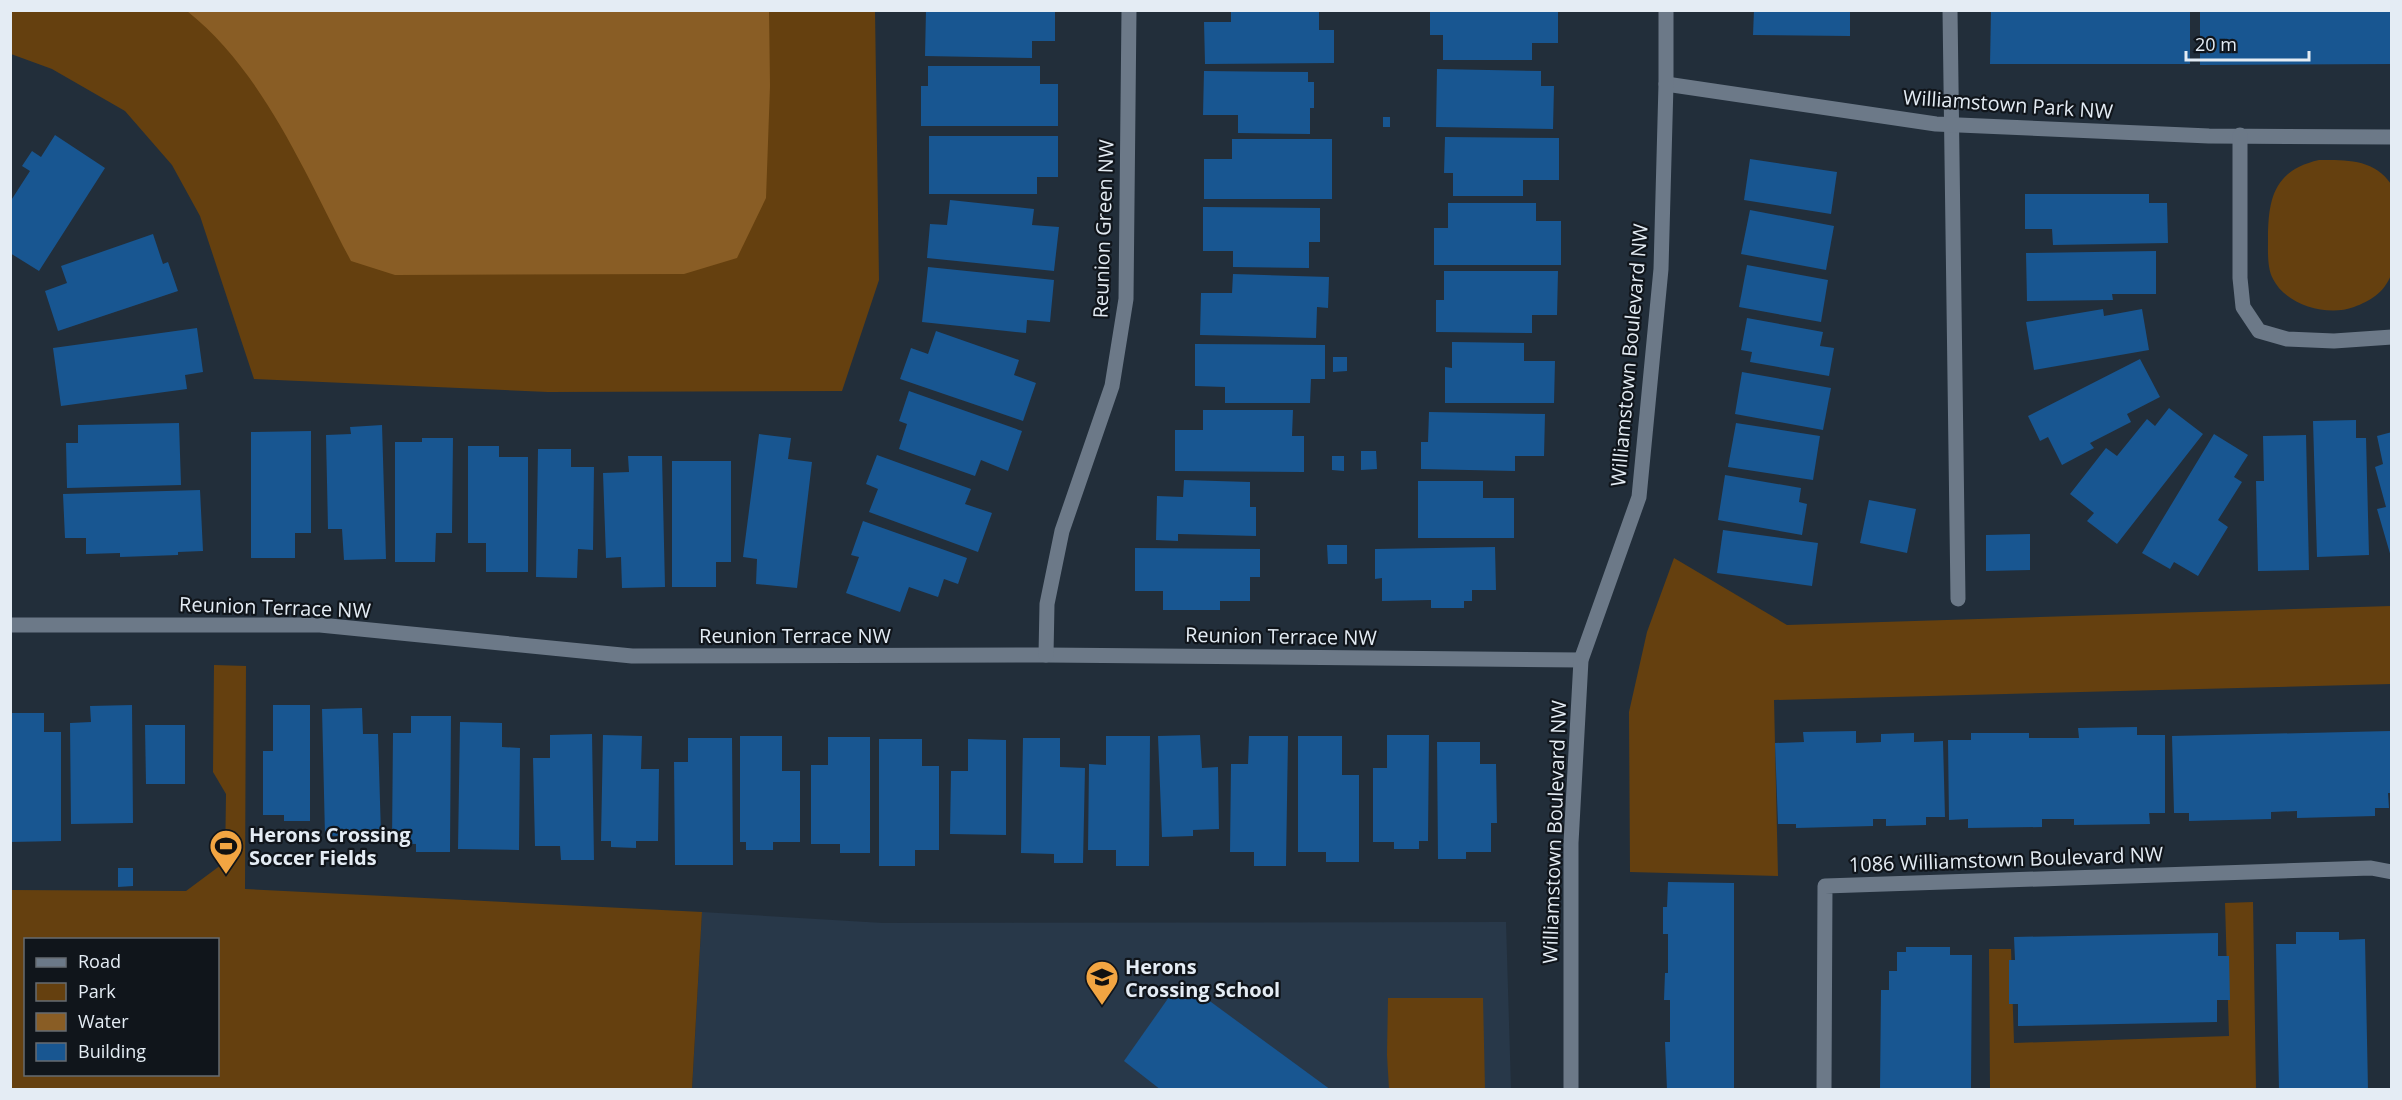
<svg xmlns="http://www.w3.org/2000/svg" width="2402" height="1100" viewBox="0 0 2402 1100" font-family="'Open Sans',sans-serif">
	<rect width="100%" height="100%" fill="#222e3a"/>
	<polygon fill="#283849" points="702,912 883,923 1506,922 1511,1089 692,1090"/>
	<g fill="#65400f" fill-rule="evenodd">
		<polygon points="11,11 875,11 879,280 842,391 548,392 254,379 200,216 172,165 125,111 52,69 11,54"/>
		<path d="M2319,160C2347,160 2374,159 2391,184C2392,207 2392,230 2392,253C2392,260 2393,269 2391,275C2384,293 2370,301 2354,307C2327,317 2286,305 2273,279C2267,268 2268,251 2268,239C2268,197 2275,170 2319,160Z"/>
		<polygon points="1674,558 1787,625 2391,606 2391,684 1774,700 1778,876 1630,872 1629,712 1647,632"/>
		<path d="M214,665L246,666L245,889L702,912L692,1089H11V890L186,891L225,862L226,794L213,772ZM26,940H218V1074H26Z"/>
		<polygon points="2253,902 2256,1089 1990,1089 1989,949 2011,949 2014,1043 2229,1036 2225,903"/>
		<polygon points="1388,998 1483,998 1485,1089 1389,1089 1387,1055"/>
	</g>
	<path fill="#895d25" d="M187,11H769L770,86L766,198L737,258L684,274L395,275L351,261C306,176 264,72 187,11Z"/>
	<g fill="#185691">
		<polygon points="926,10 1055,10 1055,41 1032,41 1032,58 925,56"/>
		<polygon points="1231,10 1319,10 1319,30 1334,30 1334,63 1205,64 1204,22 1231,22"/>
		<polygon points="1430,10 1558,10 1558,43 1532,43 1532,60 1443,60 1443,35 1430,35"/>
		<polygon points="1754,10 1850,10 1850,36 1753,35"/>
		<polygon points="1991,10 2190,10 2190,64 1990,64"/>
		<polygon points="2200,10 2392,10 2392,64 2200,65"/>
		<polygon points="928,66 1040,66 1040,84 1058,84 1058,126 921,126 921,86 928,86"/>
		<polygon points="1437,69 1541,71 1541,86 1554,86 1553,129 1436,127"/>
		<polygon points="1204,71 1308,72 1308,82 1314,82 1314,108 1310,108 1310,134 1238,133 1238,115 1203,115"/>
		<rect x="1383" y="117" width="7" height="10"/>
		<polygon points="55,135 105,168 39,271 10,253 10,202 30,171 22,166 32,151 41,157"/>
		<polygon points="929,136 1058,136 1058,177 1037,177 1037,194 929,194"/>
		<polygon points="1445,137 1559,138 1559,180 1523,180 1523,196 1453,196 1453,173 1444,173"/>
		<polygon points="1232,139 1332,139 1332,199 1204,199 1204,159 1232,159"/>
		<polygon points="1750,159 1837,172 1831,214 1744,200"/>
		<polygon points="2025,194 2149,194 2149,203 2167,203 2168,243 2053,245 2052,229 2025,229"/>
		<polygon points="950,200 1034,209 1032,225 1059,227 1054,271 927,258 930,224 947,225"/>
		<polygon points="1448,203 1536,203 1536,221 1561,221 1561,265 1434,265 1434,228 1448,228"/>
		<polygon points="1203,207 1320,208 1320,242 1309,242 1309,268 1233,267 1233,251 1203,251"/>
		<polygon points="1750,210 1834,226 1826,270 1741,254"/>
		<polygon points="153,234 163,264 168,262 178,291 58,331 45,291 67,283 61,266"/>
		<polygon points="2156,251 2156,294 2112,294 2113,300 2027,301 2026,253"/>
		<polygon points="1747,265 1828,280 1821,322 1739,307"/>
		<polygon points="928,267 1054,280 1050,322 1027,320 1026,333 922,322"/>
		<polygon points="1444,271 1558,271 1557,315 1532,315 1532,333 1436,332 1436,300 1444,300"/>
		<polygon points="1233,274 1329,277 1328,308 1317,307 1316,338 1200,335 1201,293 1232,293"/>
		<polygon points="2103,309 2104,316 2142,309 2149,350 2034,370 2026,322"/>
		<polygon points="1747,318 1823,332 1820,346 1834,348 1829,376 1750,362 1752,352 1741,350"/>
		<polygon points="197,328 203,372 185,375 187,389 61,406 53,348"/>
		<polygon points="936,331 1019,360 1014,375 1036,383 1023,421 900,379 911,348 928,354"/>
		<polygon points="1452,342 1524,343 1524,361 1555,361 1554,403 1445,403 1445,367 1452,368"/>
		<polygon points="1195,344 1325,345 1325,379 1311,379 1310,403 1225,403 1225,387 1195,386"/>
		<polygon points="1333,357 1347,357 1347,371 1333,372"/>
		<polygon points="2140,359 2160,397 2127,414 2131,422 2090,443 2094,448 2062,465 2048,437 2040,441 2028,416"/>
		<polygon points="1742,372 1831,388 1823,430 1735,414"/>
		<polygon points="909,391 1022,431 1008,471 981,460 975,476 899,449 907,424 899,421"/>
		<polygon points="2169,408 2203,434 2117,544 2087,521 2094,513 2070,494 2106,448 2117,456 2147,419 2155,426"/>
		<polygon points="1203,410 1293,410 1292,436 1304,436 1304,472 1175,471 1175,430 1203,430"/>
		<polygon points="1429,412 1545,414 1544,456 1515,456 1515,471 1421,469 1421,442 1428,442"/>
		<polygon points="2356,420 2356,438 2366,438 2369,555 2317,557 2313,421"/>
		<polygon points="179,423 181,485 67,488 66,443 78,443 78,425"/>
		<polygon points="1736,423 1820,436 1813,480 1728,467"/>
		<polygon points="382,425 386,559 344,560 342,529 328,529 326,435 351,434 350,427"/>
		<polygon points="311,431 311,533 295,533 295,558 251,558 251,432"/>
		<polygon points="2392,432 2392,556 2391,557 2377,509 2386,507 2375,467 2383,464 2377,436"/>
		<polygon points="759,434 791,438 788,459 812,462 797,588 756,584 757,559 743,557"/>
		<polygon points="2214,434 2248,455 2234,477 2242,482 2218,520 2228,527 2198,576 2174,562 2170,569 2142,553"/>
		<polygon points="2306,435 2309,570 2258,571 2256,481 2264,481 2263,436"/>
		<polygon points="422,438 453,438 452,533 436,533 435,562 395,562 395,442 422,442"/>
		<polygon points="468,446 499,446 499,457 528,457 528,572 486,572 486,543 468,543"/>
		<polygon points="538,449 571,449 571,467 594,467 593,550 578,549 577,578 536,577"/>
		<polygon points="1361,451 1376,451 1377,469 1361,470"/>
		<polygon points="877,455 971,489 965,504 992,513 978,552 869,512 878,489 866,484"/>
		<polygon points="628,456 662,456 665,587 622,588 621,557 606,558 603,473 629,472"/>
		<polygon points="1332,456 1344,456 1344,471 1332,470"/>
		<polygon points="672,461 731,461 731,562 716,562 716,587 672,587"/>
		<polygon points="1725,475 1801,488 1799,502 1807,504 1802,535 1718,520"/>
		<polygon points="1184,480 1250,482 1250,507 1256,507 1256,536 1178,534 1178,541 1156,540 1157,496 1183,497"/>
		<polygon points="1418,481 1483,481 1483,498 1514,498 1514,538 1418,538"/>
		<polygon points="200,490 203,551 178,552 178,555 120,557 120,553 86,554 86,538 65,538 63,494"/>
		<polygon points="1869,500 1916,509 1907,553 1860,543"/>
		<polygon points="863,521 967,558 958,584 944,579 938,597 909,587 900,612 846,593 859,557 851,555"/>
		<polygon points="1723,530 1818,543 1812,586 1717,573"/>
		<polygon points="2030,534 2030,570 1986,571 1986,535"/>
		<polygon points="1327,545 1347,545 1347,564 1328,564"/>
		<polygon points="1495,547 1496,590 1472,590 1472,601 1464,601 1464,608 1431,608 1431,600 1382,601 1382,578 1375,579 1375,549"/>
		<polygon points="1135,548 1260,549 1260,577 1250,577 1250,601 1220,601 1220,610 1163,610 1163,591 1135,591"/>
		<polygon points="132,705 133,823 71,824 70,723 91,722 90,706"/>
		<polygon points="273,705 310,705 310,821 284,821 284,815 263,815 263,751 273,751"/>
		<polygon points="362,708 363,734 378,734 381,835 325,836 322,709"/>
		<polygon points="10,713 44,713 44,732 61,732 61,841 10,842"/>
		<polygon points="411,716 451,716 450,852 416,852 416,844 392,843 393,733 411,733"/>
		<polygon points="460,722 502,723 502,747 520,748 519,850 458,849"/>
		<polygon points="145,725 185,725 185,784 146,784"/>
		<polygon points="2137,727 2137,735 2165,735 2165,813 2149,813 2150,824 2074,825 2074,819 2042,819 2042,827 1968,828 1968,819 1949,820 1948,740 1971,740 1971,733 2029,733 2029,738 2079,738 2078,728"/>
		<polygon points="1856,731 1856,743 1881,742 1881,734 1914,733 1914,742 1943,741 1945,817 1926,817 1926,825 1886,826 1886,819 1873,819 1873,826 1796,828 1796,824 1778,824 1775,743 1804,742 1803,732"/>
		<polygon points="2390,731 2391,793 2388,793 2389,808 2375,808 2375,816 2297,818 2297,811 2271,812 2271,819 2189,821 2189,813 2174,813 2172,736"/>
		<polygon points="592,734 594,860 561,860 560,846 535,846 533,758 550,758 550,735"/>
		<polygon points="603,735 642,736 641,769 659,769 658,841 636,841 636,848 611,847 611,841 601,841"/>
		<polygon points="1200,735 1202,768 1218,767 1219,829 1193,830 1193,836 1162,837 1158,736"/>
		<polygon points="1387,735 1429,735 1428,841 1419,841 1419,849 1394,849 1394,842 1373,842 1373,768 1387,768"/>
		<polygon points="740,736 782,736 782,771 800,771 800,842 773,842 773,850 746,850 746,842 740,842"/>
		<polygon points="1106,736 1150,736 1149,866 1116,866 1116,850 1088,850 1089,764 1106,765"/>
		<polygon points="1249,736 1288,736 1286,866 1254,866 1254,852 1230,852 1231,764 1248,764"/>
		<polygon points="1298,736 1342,736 1342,775 1359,775 1359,862 1326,862 1326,852 1298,852"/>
		<polygon points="828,737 870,737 870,853 840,853 840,844 811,844 811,765 828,765"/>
		<polygon points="688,738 732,738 733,865 675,865 674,762 688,762"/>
		<polygon points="1023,738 1060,738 1060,767 1085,768 1083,863 1054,863 1054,854 1021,853"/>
		<polygon points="879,739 922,739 922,766 939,766 939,850 915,850 915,866 879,866"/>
		<polygon points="968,739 1006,740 1006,835 950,834 951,771 968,771"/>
		<polygon points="1437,742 1480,742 1480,764 1496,764 1497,823 1491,823 1491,852 1466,852 1466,859 1438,859"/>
		<polygon points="118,868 133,868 133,886 118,887"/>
		<polygon points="1668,882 1734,883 1734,1090 1667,1090 1665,1042 1670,1042 1670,1000 1664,1000 1665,973 1668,973 1668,934 1663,934 1663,907 1667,907"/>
		<polygon points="2296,932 2339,932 2339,940 2365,939 2368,1090 2279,1090 2276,944 2296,944"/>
		<polygon points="2218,933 2218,956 2229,956 2230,1000 2217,1000 2217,1022 2018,1026 2018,1004 2009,1004 2009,960 2015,960 2014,937"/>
		<polygon points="1906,947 1950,947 1950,955 1972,955 1971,1090 1880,1090 1881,990 1889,990 1889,971 1897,971 1897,952 1906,952"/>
		<polygon points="1181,980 1331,1090 1161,1090 1124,1061"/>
	</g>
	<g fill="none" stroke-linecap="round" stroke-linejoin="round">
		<polyline stroke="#6c7988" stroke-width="15" points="1950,10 1958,599"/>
		<g stroke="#6c7988" stroke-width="15">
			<polyline points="1666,84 1936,124 2209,136 2392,137"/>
			<polyline points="2240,135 2240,278 2243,307 2259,331 2287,339 2334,341 2392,337"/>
			<polyline points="10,625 320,625 632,656 1046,655 1581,660"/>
			<polyline points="1046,655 1047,604 1062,531 1112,386 1126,299 1129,10"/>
			<polyline points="1571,1090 1571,843 1581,660 1639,497 1661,269 1666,84 1666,10"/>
			<polyline points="1824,1090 1825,886 2371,868 2392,872"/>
		</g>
	</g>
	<defs>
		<symbol id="stadium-pin" viewBox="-11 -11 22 30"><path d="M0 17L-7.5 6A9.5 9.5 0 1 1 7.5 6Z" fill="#f2a542" stroke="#10151b"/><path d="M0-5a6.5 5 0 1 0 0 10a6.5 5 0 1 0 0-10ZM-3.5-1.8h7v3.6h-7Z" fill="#111"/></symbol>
		<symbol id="school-pin" viewBox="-11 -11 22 30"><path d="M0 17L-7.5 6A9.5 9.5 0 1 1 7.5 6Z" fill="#f2a542" stroke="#10151b"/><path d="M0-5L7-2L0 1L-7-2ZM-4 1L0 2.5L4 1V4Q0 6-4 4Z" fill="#111"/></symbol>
	</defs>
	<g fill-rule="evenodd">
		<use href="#stadium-pin" x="207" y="827" width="38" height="52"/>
		<use href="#school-pin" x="1083" y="958" width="38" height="52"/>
	</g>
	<g text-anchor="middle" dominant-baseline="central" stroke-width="4.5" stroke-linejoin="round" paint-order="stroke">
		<g font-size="20" fill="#e4ecf4" stroke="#10151b">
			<text transform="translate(2008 104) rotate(4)">Williamstown Park NW</text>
			<text transform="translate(1103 229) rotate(-88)">Reunion Green NW</text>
			<text transform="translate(1629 355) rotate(-85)">Williamstown Boulevard NW</text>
			<text transform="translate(275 607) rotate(2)">Reunion Terrace NW</text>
			<text x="795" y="635">Reunion Terrace NW</text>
			<text transform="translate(1281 636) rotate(1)">Reunion Terrace NW</text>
			<text transform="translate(1554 832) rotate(-88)">Williamstown Boulevard NW</text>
			<text transform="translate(2006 859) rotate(-2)">1086 Williamstown Boulevard NW</text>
		</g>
		<g font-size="20" font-weight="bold" fill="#e4ecf4" stroke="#10151b" text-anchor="start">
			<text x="249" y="834">Herons Crossing<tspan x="249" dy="23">Soccer Fields</tspan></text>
			<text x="1125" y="966">Herons<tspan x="1125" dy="23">Crossing School</tspan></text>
		</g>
	</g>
	<rect width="2402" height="1100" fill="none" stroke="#e4ecf4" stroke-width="24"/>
	<rect x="24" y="938" width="195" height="138" fill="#10151b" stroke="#656b72" stroke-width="1.5"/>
	<rect x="36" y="958" width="30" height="9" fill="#6c7988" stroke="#656b72" stroke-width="1.5"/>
	<text x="78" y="968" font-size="18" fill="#e4ecf4">Road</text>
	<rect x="36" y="983" width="30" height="18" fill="#65400f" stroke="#656b72" stroke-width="1.5"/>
	<text x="78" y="998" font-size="18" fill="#e4ecf4">Park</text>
	<rect x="36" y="1013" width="30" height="18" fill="#895d25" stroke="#656b72" stroke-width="1.5"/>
	<text x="78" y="1028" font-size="18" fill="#e4ecf4">Water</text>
	<rect x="36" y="1043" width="30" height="18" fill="#185691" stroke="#656b72" stroke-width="1.5"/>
	<text x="78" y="1058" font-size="18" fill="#e4ecf4">Building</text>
	<path d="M2186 51v9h123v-9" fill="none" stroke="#e4ecf4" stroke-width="3"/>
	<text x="2195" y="51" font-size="18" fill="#e4ecf4" stroke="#10151b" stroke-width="4.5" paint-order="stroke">20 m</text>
</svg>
